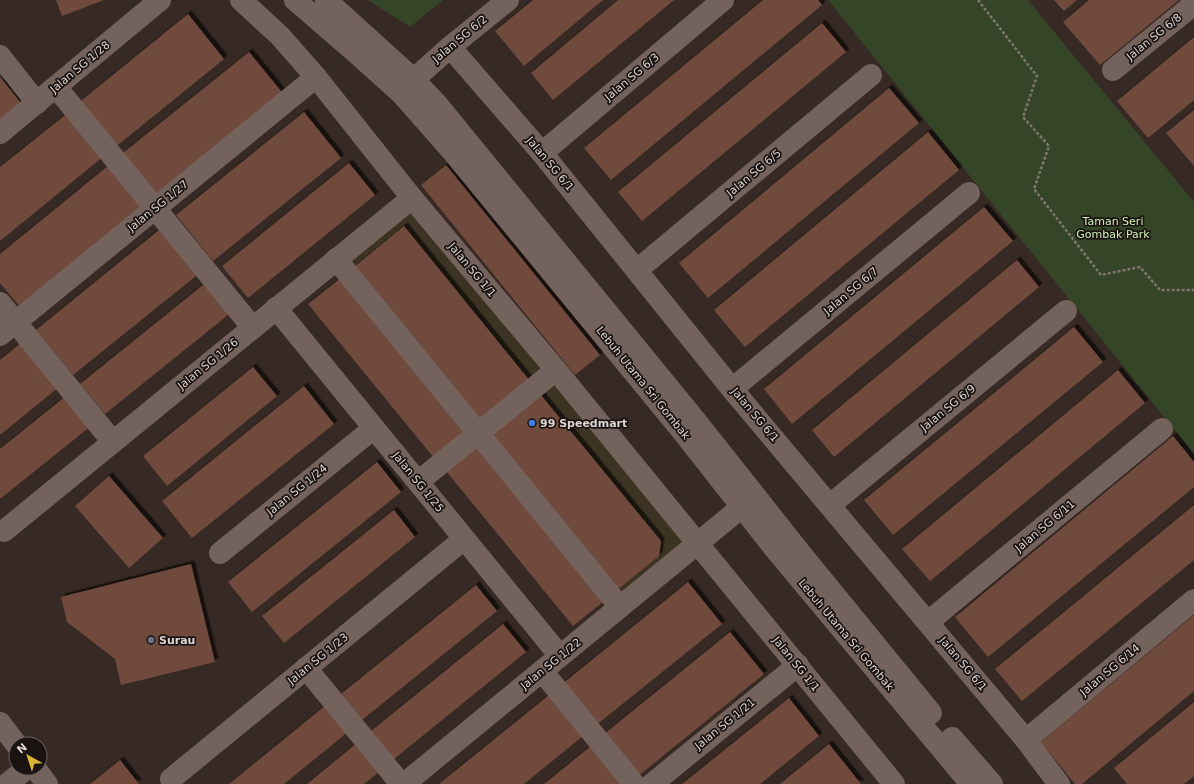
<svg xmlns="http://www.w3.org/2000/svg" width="1194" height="784" viewBox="0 0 1194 784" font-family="'DejaVu Sans',sans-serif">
	<defs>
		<filter id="shadow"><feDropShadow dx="3.5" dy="-3.5" stdDeviation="0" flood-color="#0009"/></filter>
	</defs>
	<rect width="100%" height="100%" fill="#372923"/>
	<polygon fill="#3c3322" points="408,209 686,544 619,597 346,260"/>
	<g fill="#344627">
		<polygon points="368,0 443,0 410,27"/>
		<polygon points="828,0 1028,0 1194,202 1194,454"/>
	</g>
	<g fill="#704b3c" filter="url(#shadow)">
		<polygon points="56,0 104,0 62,16"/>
		<polygon points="533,0 603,0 524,66 495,31"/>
		<polygon points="618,0 674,0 553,100 531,73"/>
		<polygon points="763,0 818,0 822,5 611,180 584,148"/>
		<polygon points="1054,0 1077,0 1064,11"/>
		<polygon points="1089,0 1179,0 1100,65 1063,22"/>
		<polygon points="188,14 224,59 113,149 77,104"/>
		<polygon points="822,23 846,52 642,221 618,192"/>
		<polygon points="1194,37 1194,100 1148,138 1117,101"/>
		<polygon points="249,52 285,96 159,198 123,153"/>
		<polygon points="0,77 21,103 0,120"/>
		<polygon points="889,88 919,123 708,298 679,263"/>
		<polygon points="1194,110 1194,166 1166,133"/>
		<polygon points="69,112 104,156 0,241 0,167"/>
		<polygon points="304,112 341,158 213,261 176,215"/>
		<polygon points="928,132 959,170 745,347 714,310"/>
		<polygon points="349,163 375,195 248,298 222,266"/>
		<polygon points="109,165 144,208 21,308 0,283 0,254"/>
		<polygon points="446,165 600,355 575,375 421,185"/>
		<polygon points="984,207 1013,241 792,424 764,389"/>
		<polygon points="164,226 201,272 73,375 36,330"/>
		<polygon points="404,226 530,381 479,423 353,268"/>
		<polygon points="1017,260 1039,287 834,457 812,430"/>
		<polygon points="341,278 466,432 434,458 308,304"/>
		<polygon points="208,281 233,311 105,414 80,384"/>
		<polygon points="1074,327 1103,362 893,535 864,500"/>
		<polygon points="22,342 59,387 0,435 0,360"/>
		<polygon points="253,367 277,396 167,486 143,456"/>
		<polygon points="1118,370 1145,403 930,581 902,549"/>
		<polygon points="304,386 334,424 192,538 162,501"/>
		<polygon points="540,394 661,541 659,556 616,591 489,435"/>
		<polygon points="66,396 91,426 0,499 0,449"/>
		<polygon points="1173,436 1194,462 1194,487 988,657 955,617"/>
		<polygon points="477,445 604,601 573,626 446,471"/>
		<polygon points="377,462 401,492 252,612 228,582"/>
		<polygon points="109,476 163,538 129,568 75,506"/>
		<polygon points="1194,505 1194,560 1022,701 995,669"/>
		<polygon points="394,510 415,537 284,643 262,616"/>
		<polygon points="191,564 215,662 121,685 115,659 67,622 61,597"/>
		<polygon points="688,582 722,624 595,726 561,685"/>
		<polygon points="476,585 497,611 362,720 341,694"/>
		<polygon points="1194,615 1194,691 1082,784 1075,784 1041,742"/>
		<polygon points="503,624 526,652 394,759 371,731"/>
		<polygon points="730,632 764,674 637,777 603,735"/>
		<polygon points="549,695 583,736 524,784 439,784"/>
		<polygon points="789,698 819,736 760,784 682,784"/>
		<polygon points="1194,702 1194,776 1184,784 1127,784 1114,768"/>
		<polygon points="326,705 348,732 284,784 229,784"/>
		<polygon points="357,743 380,771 364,784 307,784"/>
		<polygon points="829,744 861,784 780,784"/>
		<polygon points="591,746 622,784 544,784"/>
		<polygon points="120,760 139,784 90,784"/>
	</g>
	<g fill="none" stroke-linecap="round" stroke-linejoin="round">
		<polyline stroke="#817570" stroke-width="2.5" stroke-dasharray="3 2" stroke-linecap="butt" points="978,0 1037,76 1023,117 1049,146 1034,189 1101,275 1140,267 1160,290 1194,290"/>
		<g stroke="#74635d" stroke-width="22">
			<polyline points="241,0 280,36 316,77 412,198 556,370 894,784"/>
			<polyline points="295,0 354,51 401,93 453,152 683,432 775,549 971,784"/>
			<polyline points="326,0 413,79 436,103 695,420 802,555 931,713"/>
			<polyline points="450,47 542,153 732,389 1026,740 1059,784"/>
			<polyline points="0,56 37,103"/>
			<polyline points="1113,70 1194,4"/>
			<polyline points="56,87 253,328"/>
			<polyline points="402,90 450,47 508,0"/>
			<polyline points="0,133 160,0"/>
			<polyline points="542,153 723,0"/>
			<polyline points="336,259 620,607"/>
			<polyline points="637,270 871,75"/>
			<polyline points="0,303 113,442"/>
			<polyline points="276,308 560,656"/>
			<polyline points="0,335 316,77"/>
			<polyline points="732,389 969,193"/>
			<polyline points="418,482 556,370"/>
			<polyline points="830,505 1066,311"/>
			<polyline points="4,531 412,198"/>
			<polyline points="220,553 374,428"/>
			<polyline points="928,622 1162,429"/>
			<polyline points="306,668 401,784"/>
			<polyline points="542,671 634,784"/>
			<polyline points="0,723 16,744"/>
			<polyline points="952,738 992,784"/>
			<polyline points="1026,740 1194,600"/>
			<polyline points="35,768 47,784"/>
			<polyline points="171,779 464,539"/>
			<polyline points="7,784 27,768"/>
			<polyline points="404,784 698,543 754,497"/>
			<polyline points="652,784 798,665"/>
		</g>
	</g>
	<circle fill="#3f7fe0" stroke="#1a1311" stroke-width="1.5" cx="532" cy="423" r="4"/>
	<circle fill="#6b7280" stroke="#1a1311" stroke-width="1.5" cx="151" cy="640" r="4"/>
	<g text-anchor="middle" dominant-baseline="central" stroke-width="3.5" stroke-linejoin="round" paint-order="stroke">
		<g font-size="11" fill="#dfd6d2" stroke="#1a1311">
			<text transform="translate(1154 37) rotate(-39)">Jalan SG 6/8</text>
			<text transform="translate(460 39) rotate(-40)">Jalan SG 6/2</text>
			<text transform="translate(80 67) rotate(-40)">Jalan SG 1/28</text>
			<text transform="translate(632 77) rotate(-40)">Jalan SG 6/3</text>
			<text transform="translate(550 164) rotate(50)">Jalan SG 6/1</text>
			<text transform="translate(754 173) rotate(-40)">Jalan SG 6/5</text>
			<text transform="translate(158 206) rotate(-39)">Jalan SG 1/27</text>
			<text transform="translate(472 270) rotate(50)">Jalan SG 1/1</text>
			<text transform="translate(851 291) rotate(-40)">Jalan SG 6/7</text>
			<text transform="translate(208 364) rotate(-39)">Jalan SG 1/26</text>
			<text transform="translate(643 383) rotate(51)">Lebuh Utama Sri Gombak</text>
			<text transform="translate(948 408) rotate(-39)">Jalan SG 6/9</text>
			<text transform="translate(755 415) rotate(50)">Jalan SG 6/1</text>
			<text transform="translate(418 482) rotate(51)">Jalan SG 1/25</text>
			<text transform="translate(297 490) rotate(-39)">Jalan SG 1/24</text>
			<text transform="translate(1045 526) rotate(-40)">Jalan SG 6/11</text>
			<text transform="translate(846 635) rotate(50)">Lebuh Utama Sri Gombak</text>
			<text transform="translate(318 659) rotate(-39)">Jalan SG 1/23</text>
			<text transform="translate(551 664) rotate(-39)">Jalan SG 1/22</text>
			<text transform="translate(796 664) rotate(51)">Jalan SG 1/1</text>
			<text transform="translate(963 664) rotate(50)">Jalan SG 6/1</text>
			<text transform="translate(1110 670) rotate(-40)">Jalan SG 6/14</text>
			<text transform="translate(725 724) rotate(-39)">Jalan SG 1/21</text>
		</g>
		<g font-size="11" fill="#cdf0b5" stroke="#1a1311">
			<text x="1113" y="221">Taman Seri<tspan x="1113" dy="13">Gombak Park</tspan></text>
		</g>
		<g font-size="11" font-weight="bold" fill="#dfd6d2" stroke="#1a1311" text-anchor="start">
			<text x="540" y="423">99 Speedmart</text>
			<text x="159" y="640">Surau</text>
		</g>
	</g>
	<g transform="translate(28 756) rotate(321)"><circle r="19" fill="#1a1311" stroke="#69615e"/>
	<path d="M0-3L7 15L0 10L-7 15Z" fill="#d9b334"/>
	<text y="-6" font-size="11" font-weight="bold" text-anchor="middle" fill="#dfd6d2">N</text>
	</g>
</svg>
